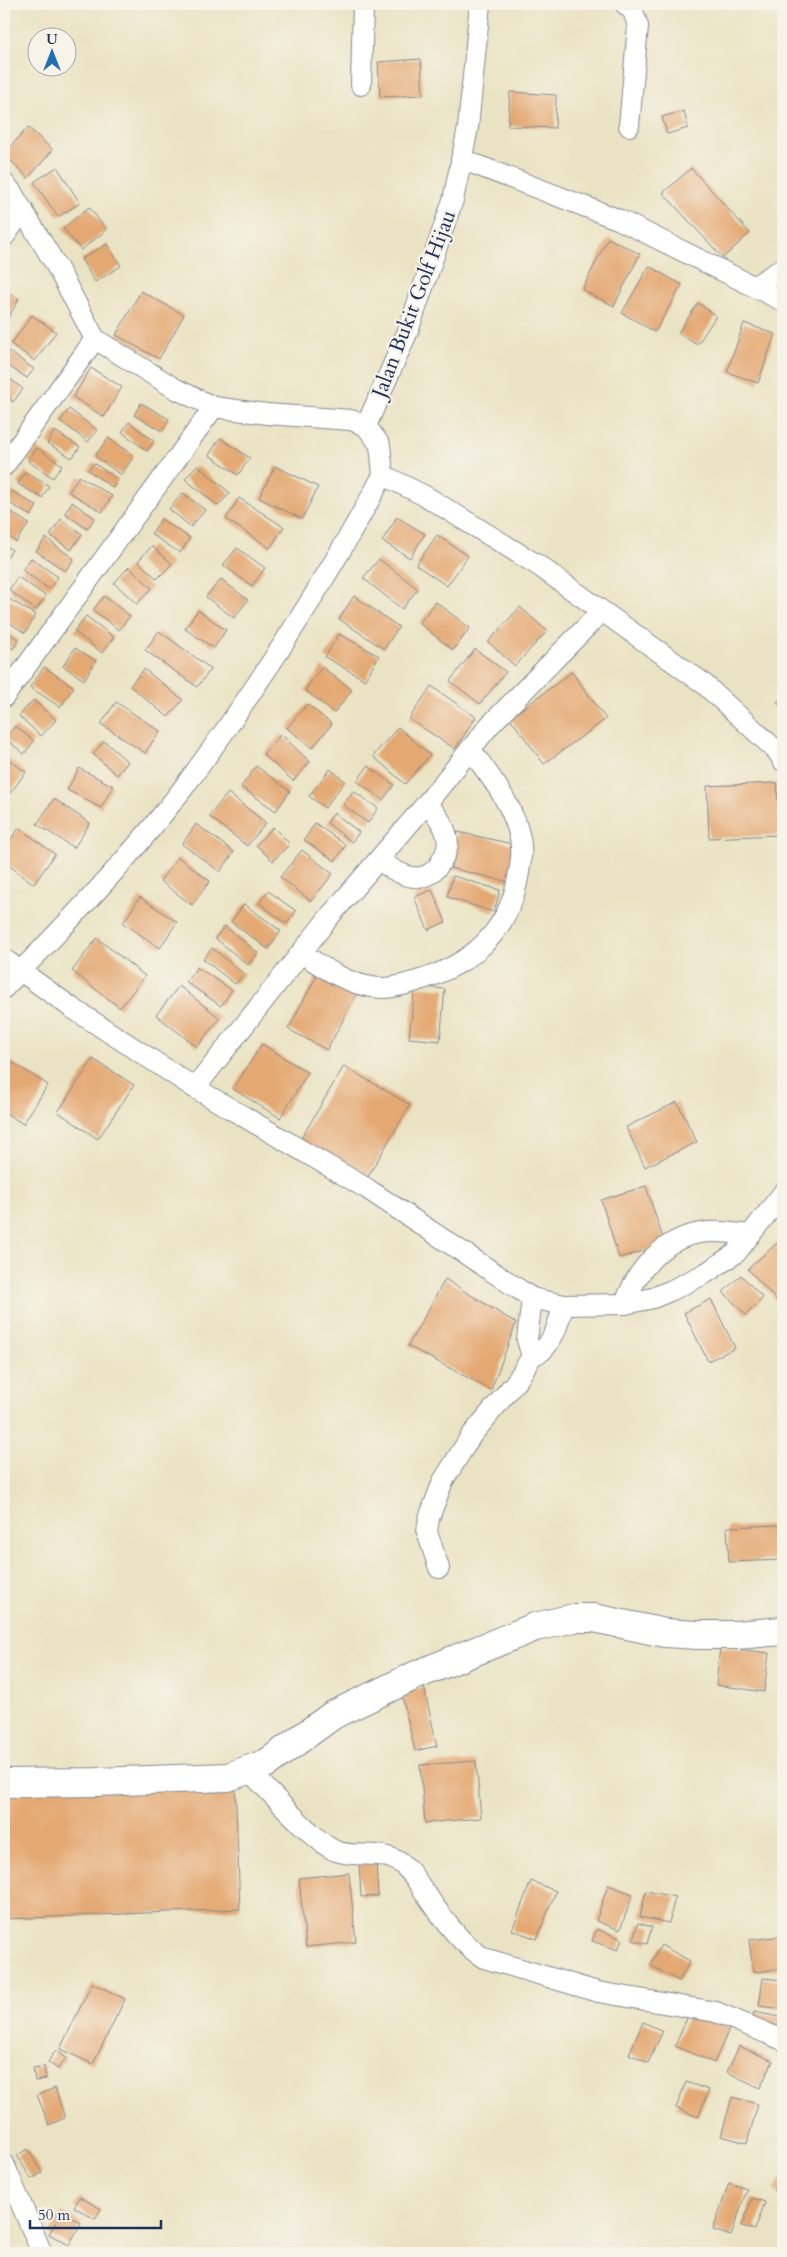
<svg xmlns="http://www.w3.org/2000/svg" width="787" height="2257" viewBox="0 0 787 2257" font-family="Cardo,serif">
	<rect width="100%" height="100%" fill="#f7f3e8"/>
	<filter id="ink" filterUnits="userSpaceOnUse"><feTurbulence type="fractalNoise" baseFrequency=".02" numOctaves="2"/><feDisplacementMap in="SourceGraphic" scale="10" xChannelSelector="R" yChannelSelector="G"/><feConvolveMatrix kernelMatrix="1 2 1 2 8 2 1 2 1" color-interpolation-filters="sRGB"/></filter>
	<filter id="wash" filterUnits="userSpaceOnUse"><feTurbulence type="fractalNoise" baseFrequency=".0096" numOctaves="4" result="noise"/><feDisplacementMap in="SourceGraphic" scale="20" xChannelSelector="R" yChannelSelector="G"/><feGaussianBlur stdDeviation="1.12" result="paint"/><feColorMatrix in="noise" values="0 0 0 0 0 0 0 0 0 0 0 0 0 0 0 0 0 1.4 0 .05"/><feComposite in="paint" operator="in"/></filter>
	<g filter="url(#wash)">
		<rect width="100%" height="100%" fill="#eae3c3"/>
		<g id="blocks">
			<g fill="#e4a872">
				<polygon points="421,59 423,95 380,97 378,62"/>
				<polygon points="510,92 556,95 555,128 508,126"/>
				<polygon points="684,111 688,128 667,134 662,117"/>
				<polygon points="28,127 53,150 28,178 4,154"/>
				<polygon points="57,167 80,203 58,217 34,182"/>
				<polygon points="691,168 750,233 723,258 663,193"/>
				<polygon points="89,207 107,230 81,250 63,228"/>
				<polygon points="608,238 640,254 614,306 582,290"/>
				<polygon points="107,244 121,266 95,282 81,259"/>
				<polygon points="649,266 682,285 655,332 622,313"/>
				<polygon points="4,289 19,299 7,320 4,318"/>
				<polygon points="141,291 184,315 159,359 116,335"/>
				<polygon points="698,303 716,316 697,345 678,333"/>
				<polygon points="32,315 56,332 35,361 11,344"/>
				<polygon points="744,323 775,334 758,383 727,372"/>
				<polygon points="8,351 34,369 27,378 4,363"/>
				<polygon points="91,368 122,387 104,417 73,397"/>
				<polygon points="4,374 23,389 13,402 4,394"/>
				<polygon points="141,403 169,419 162,431 134,415"/>
				<polygon points="69,409 97,430 88,442 60,421"/>
				<polygon points="129,422 154,441 147,451 122,432"/>
				<polygon points="55,431 80,447 72,458 47,443"/>
				<polygon points="108,438 134,456 121,475 95,456"/>
				<polygon points="220,438 250,458 238,475 209,455"/>
				<polygon points="37,448 62,465 53,478 28,461"/>
				<polygon points="94,463 118,480 113,488 88,470"/>
				<polygon points="197,465 230,493 218,506 185,479"/>
				<polygon points="275,466 318,487 302,519 259,498"/>
				<polygon points="25,472 49,486 42,498 18,484"/>
				<polygon points="79,476 112,496 102,512 69,492"/>
				<polygon points="12,491 37,506 31,516 6,501"/>
				<polygon points="183,493 205,510 191,527 169,509"/>
				<polygon points="239,498 284,527 270,548 226,519"/>
				<polygon points="72,502 95,518 87,529 65,513"/>
				<polygon points="4,507 29,524 16,542 4,533"/>
				<polygon points="397,517 425,534 410,558 382,541"/>
				<polygon points="61,519 82,534 71,550 50,535"/>
				<polygon points="161,519 190,538 180,553 151,534"/>
				<polygon points="437,535 468,556 447,586 416,565"/>
				<polygon points="46,538 74,559 65,571 36,551"/>
				<polygon points="4,544 12,550 6,559 4,557"/>
				<polygon points="152,546 172,564 157,579 138,561"/>
				<polygon points="237,548 265,568 252,586 223,565"/>
				<polygon points="31,558 58,577 49,589 22,570"/>
				<polygon points="379,559 418,589 402,609 363,578"/>
				<polygon points="129,567 152,588 137,604 114,583"/>
				<polygon points="18,577 46,596 36,610 9,590"/>
				<polygon points="221,579 248,600 234,618 206,597"/>
				<polygon points="4,596 36,615 25,633 4,619"/>
				<polygon points="104,596 130,616 119,630 93,610"/>
				<polygon points="354,596 399,627 384,649 339,619"/>
				<polygon points="436,602 470,628 453,650 419,623"/>
				<polygon points="520,607 547,631 515,666 488,642"/>
				<polygon points="198,610 226,630 214,648 185,629"/>
				<polygon points="86,616 114,637 102,653 74,631"/>
				<polygon points="4,630 19,640 13,649 4,643"/>
				<polygon points="159,631 211,669 197,687 145,650"/>
				<polygon points="339,634 379,656 365,680 325,657"/>
				<polygon points="75,648 96,661 84,680 63,666"/>
				<polygon points="475,649 506,672 480,704 450,681"/>
				<polygon points="44,667 74,687 60,707 30,687"/>
				<polygon points="322,667 352,690 334,713 305,690"/>
				<polygon points="144,669 183,700 168,717 130,686"/>
				<polygon points="572,672 606,719 544,764 510,718"/>
				<polygon points="431,686 476,717 455,749 409,719"/>
				<polygon points="783,698 783,711 777,702"/>
				<polygon points="33,700 56,720 41,736 19,716"/>
				<polygon points="116,702 160,731 145,753 101,724"/>
				<polygon points="307,704 332,724 312,748 287,728"/>
				<polygon points="15,726 34,741 24,754 5,738"/>
				<polygon points="398,727 430,755 405,784 373,756"/>
				<polygon points="281,734 310,762 293,781 263,754"/>
				<polygon points="104,741 128,762 117,775 93,754"/>
				<polygon points="4,756 26,772 4,801"/>
				<polygon points="256,766 290,791 276,811 241,787"/>
				<polygon points="368,766 394,785 383,800 357,781"/>
				<polygon points="79,768 113,786 101,808 67,790"/>
				<polygon points="330,769 345,781 325,808 309,796"/>
				<polygon points="777,783 780,835 709,838 707,786"/>
				<polygon points="353,791 378,808 368,823 343,805"/>
				<polygon points="228,793 266,823 247,846 209,816"/>
				<polygon points="54,799 90,823 74,848 37,824"/>
				<polygon points="334,813 359,832 352,842 327,823"/>
				<polygon points="315,823 346,845 335,861 304,840"/>
				<polygon points="196,824 234,852 220,872 182,844"/>
				<polygon points="273,827 290,844 273,861 256,845"/>
				<polygon points="19,828 55,854 34,884 4,862 4,849"/>
				<polygon points="458,832 517,845 509,882 450,868"/>
				<polygon points="302,850 333,874 311,901 280,877"/>
				<polygon points="178,857 210,881 192,905 160,881"/>
				<polygon points="453,876 500,890 494,912 447,897"/>
				<polygon points="432,890 446,922 428,930 414,897"/>
				<polygon points="268,891 296,911 287,924 259,903"/>
				<polygon points="140,897 177,922 160,948 123,923"/>
				<polygon points="244,904 281,931 268,949 231,922"/>
				<polygon points="225,926 258,953 248,965 215,938"/>
				<polygon points="97,938 145,976 120,1008 72,971"/>
				<polygon points="212,948 244,974 235,984 203,959"/>
				<polygon points="197,967 232,990 221,1006 186,982"/>
				<polygon points="320,970 359,990 327,1050 288,1029"/>
				<polygon points="179,986 220,1018 197,1047 156,1015"/>
				<polygon points="415,986 445,989 440,1041 409,1038"/>
				<polygon points="262,1044 308,1073 280,1118 233,1089"/>
				<polygon points="4,1057 48,1085 23,1124 4,1112"/>
				<polygon points="93,1059 134,1085 98,1139 58,1112"/>
				<polygon points="344,1066 410,1105 366,1180 299,1142"/>
				<polygon points="677,1102 697,1142 645,1167 626,1127"/>
				<polygon points="646,1186 665,1245 619,1258 601,1200"/>
				<polygon points="777,1243 783,1250 783,1301 780,1304 748,1269"/>
				<polygon points="741,1275 763,1298 746,1315 723,1292"/>
				<polygon points="445,1279 516,1323 491,1390 408,1346"/>
				<polygon points="711,1299 735,1348 708,1361 684,1313"/>
				<polygon points="781,1525 783,1560 729,1562 727,1527"/>
				<polygon points="720,1647 769,1653 764,1692 716,1685"/>
				<polygon points="424,1687 437,1746 415,1751 401,1692"/>
				<polygon points="476,1761 481,1818 425,1823 420,1765"/>
				<polygon points="235,1781 240,1909 4,1919 4,1790"/>
				<polygon points="376,1860 378,1896 361,1897 359,1861"/>
				<polygon points="349,1873 356,1942 306,1947 299,1878"/>
				<polygon points="531,1881 556,1891 537,1939 512,1930"/>
				<polygon points="608,1885 633,1894 620,1930 596,1921"/>
				<polygon points="646,1891 675,1897 669,1923 640,1917"/>
				<polygon points="638,1923 652,1927 647,1944 633,1940"/>
				<polygon points="597,1929 622,1939 618,1950 592,1941"/>
				<polygon points="783,1936 783,1969 753,1972 749,1940"/>
				<polygon points="661,1945 690,1961 679,1981 650,1965"/>
				<polygon points="763,1978 783,1980 783,2009 759,2006"/>
				<polygon points="92,1983 125,1999 93,2064 60,2049"/>
				<polygon points="691,2009 730,2027 714,2063 675,2046"/>
				<polygon points="754,2012 780,2017 777,2030 751,2025"/>
				<polygon points="643,2022 663,2031 648,2063 629,2054"/>
				<polygon points="739,2046 773,2061 760,2088 727,2072"/>
				<polygon points="56,2050 66,2058 58,2069 48,2062"/>
				<polygon points="44,2066 46,2079 35,2081 33,2068"/>
				<polygon points="686,2082 709,2090 698,2117 676,2108"/>
				<polygon points="55,2088 65,2118 49,2125 37,2095"/>
				<polygon points="732,2097 758,2104 747,2143 721,2136"/>
				<polygon points="28,2149 42,2173 31,2179 17,2155"/>
				<polygon points="783,2177 783,2195 782,2197 773,2190"/>
				<polygon points="729,2183 747,2189 731,2236 713,2230"/>
				<polygon points="80,2197 101,2209 95,2219 74,2207"/>
				<polygon points="752,2198 765,2202 755,2230 742,2226"/>
				<polygon points="62,2212 81,2223 69,2245 49,2234"/>
			</g>
		</g>
	</g>
	<g filter="url(#ink)">
		<use href="#blocks" fill-opacity="0" stroke="#828990" stroke-width="1"/>
		<g fill="none" stroke-linecap="round" stroke-linejoin="round">
			<defs>
				<g id="minor">
					<polyline points="625,4 633,11 638,26 629,126"/>
					<polyline points="361,85 363,4"/>
					<polyline points="461,159 620,220 783,301"/>
					<polyline points="4,183 11,191 57,267 95,339 176,389 214,407 267,414 351,420 366,426 380,445 383,475 427,497 539,566 703,683 778,752 783,761"/>
					<polyline points="4,237 23,210"/>
					<polyline points="755,286 783,268"/>
					<polyline points="366,426 408,331 453,200 468,128 480,4"/>
					<polyline points="4,466 95,339"/>
					<polyline points="4,697 214,407"/>
					<path d="M379,860C399,875 424,889 441,862C447,851 450,844 446,833C443,822 434,812 427,803"/>
					<path d="M301,953C323,967 345,983 372,987C387,990 403,985 417,981C468,966 505,936 517,883C520,868 523,853 520,838C513,804 490,776 470,749"/>
					<polyline points="4,959 72,1008 195,1088 366,1188 532,1298 564,1305 625,1304 653,1298 672,1290 706,1273 736,1253 783,1193"/>
					<path d="M4,988C65,926 128,860 181,791C256,691 324,585 383,475"/>
					<polyline points="195,1088 330,916 427,803 489,726 601,612"/>
					<path d="M625,1304C636,1270 663,1239 700,1233C717,1230 733,1233 750,1235"/>
					<polyline points="532,1356 527,1340 532,1298"/>
					<polyline points="439,1568 427,1532 429,1518 443,1481 471,1436 518,1379 532,1356 542,1351 548,1344 555,1332 564,1305"/>
					<path d="M249,1771C267,1788 316,1844 336,1851C357,1859 379,1849 399,1862C409,1868 415,1878 421,1887C440,1913 456,1941 484,1958L598,1992L716,2012L783,2040"/>
					<polyline points="4,2164 42,2253"/>
				</g>
				<polyline id="secondary" points="4,1783 97,1782 228,1777 267,1763 333,1715 414,1676 535,1627 574,1618 594,1618 665,1633 697,1635 736,1635 783,1631"/>
			</defs>
			<use href="#minor" stroke="#828990" stroke-width="22"/>
			<use href="#secondary" stroke="#828990" stroke-width="30"/>
			<use href="#minor" stroke="#fff" stroke-width="20"/>
			<use href="#secondary" stroke="#fff" stroke-width="28"/>
		</g>
	</g>
	<g text-anchor="middle" dominant-baseline="central" stroke-width="4.5" stroke-linejoin="round" paint-order="stroke">
		<g font-size="21" fill="#1b2f5e" stroke="#f7f3e8">
			<text transform="translate(414 304) rotate(-69)">Jalan Bukit Golf Hijau</text>
		</g>
	</g>
	<rect width="787" height="2257" fill="none" stroke="#f7f3e8" stroke-width="20"/>
	<g transform="translate(52 52)"><circle r="24" fill="#f7f3e8" stroke="#9fa5b1"/>
	<path d="M0-4L9 19L0 12L-9 19Z" fill="#1f6fb2"/>
	<text y="-8" font-size="14" font-weight="bold" text-anchor="middle" fill="#1b2f5e">U</text>
	</g>
	<path d="M30 2220v8h131v-8" fill="none" stroke="#1b2f5e" stroke-width="2.5"/>
	<text x="38" y="2220" font-size="15" fill="#1b2f5e" stroke="#f7f3e8" stroke-width="4" paint-order="stroke">50 m</text>
</svg>
